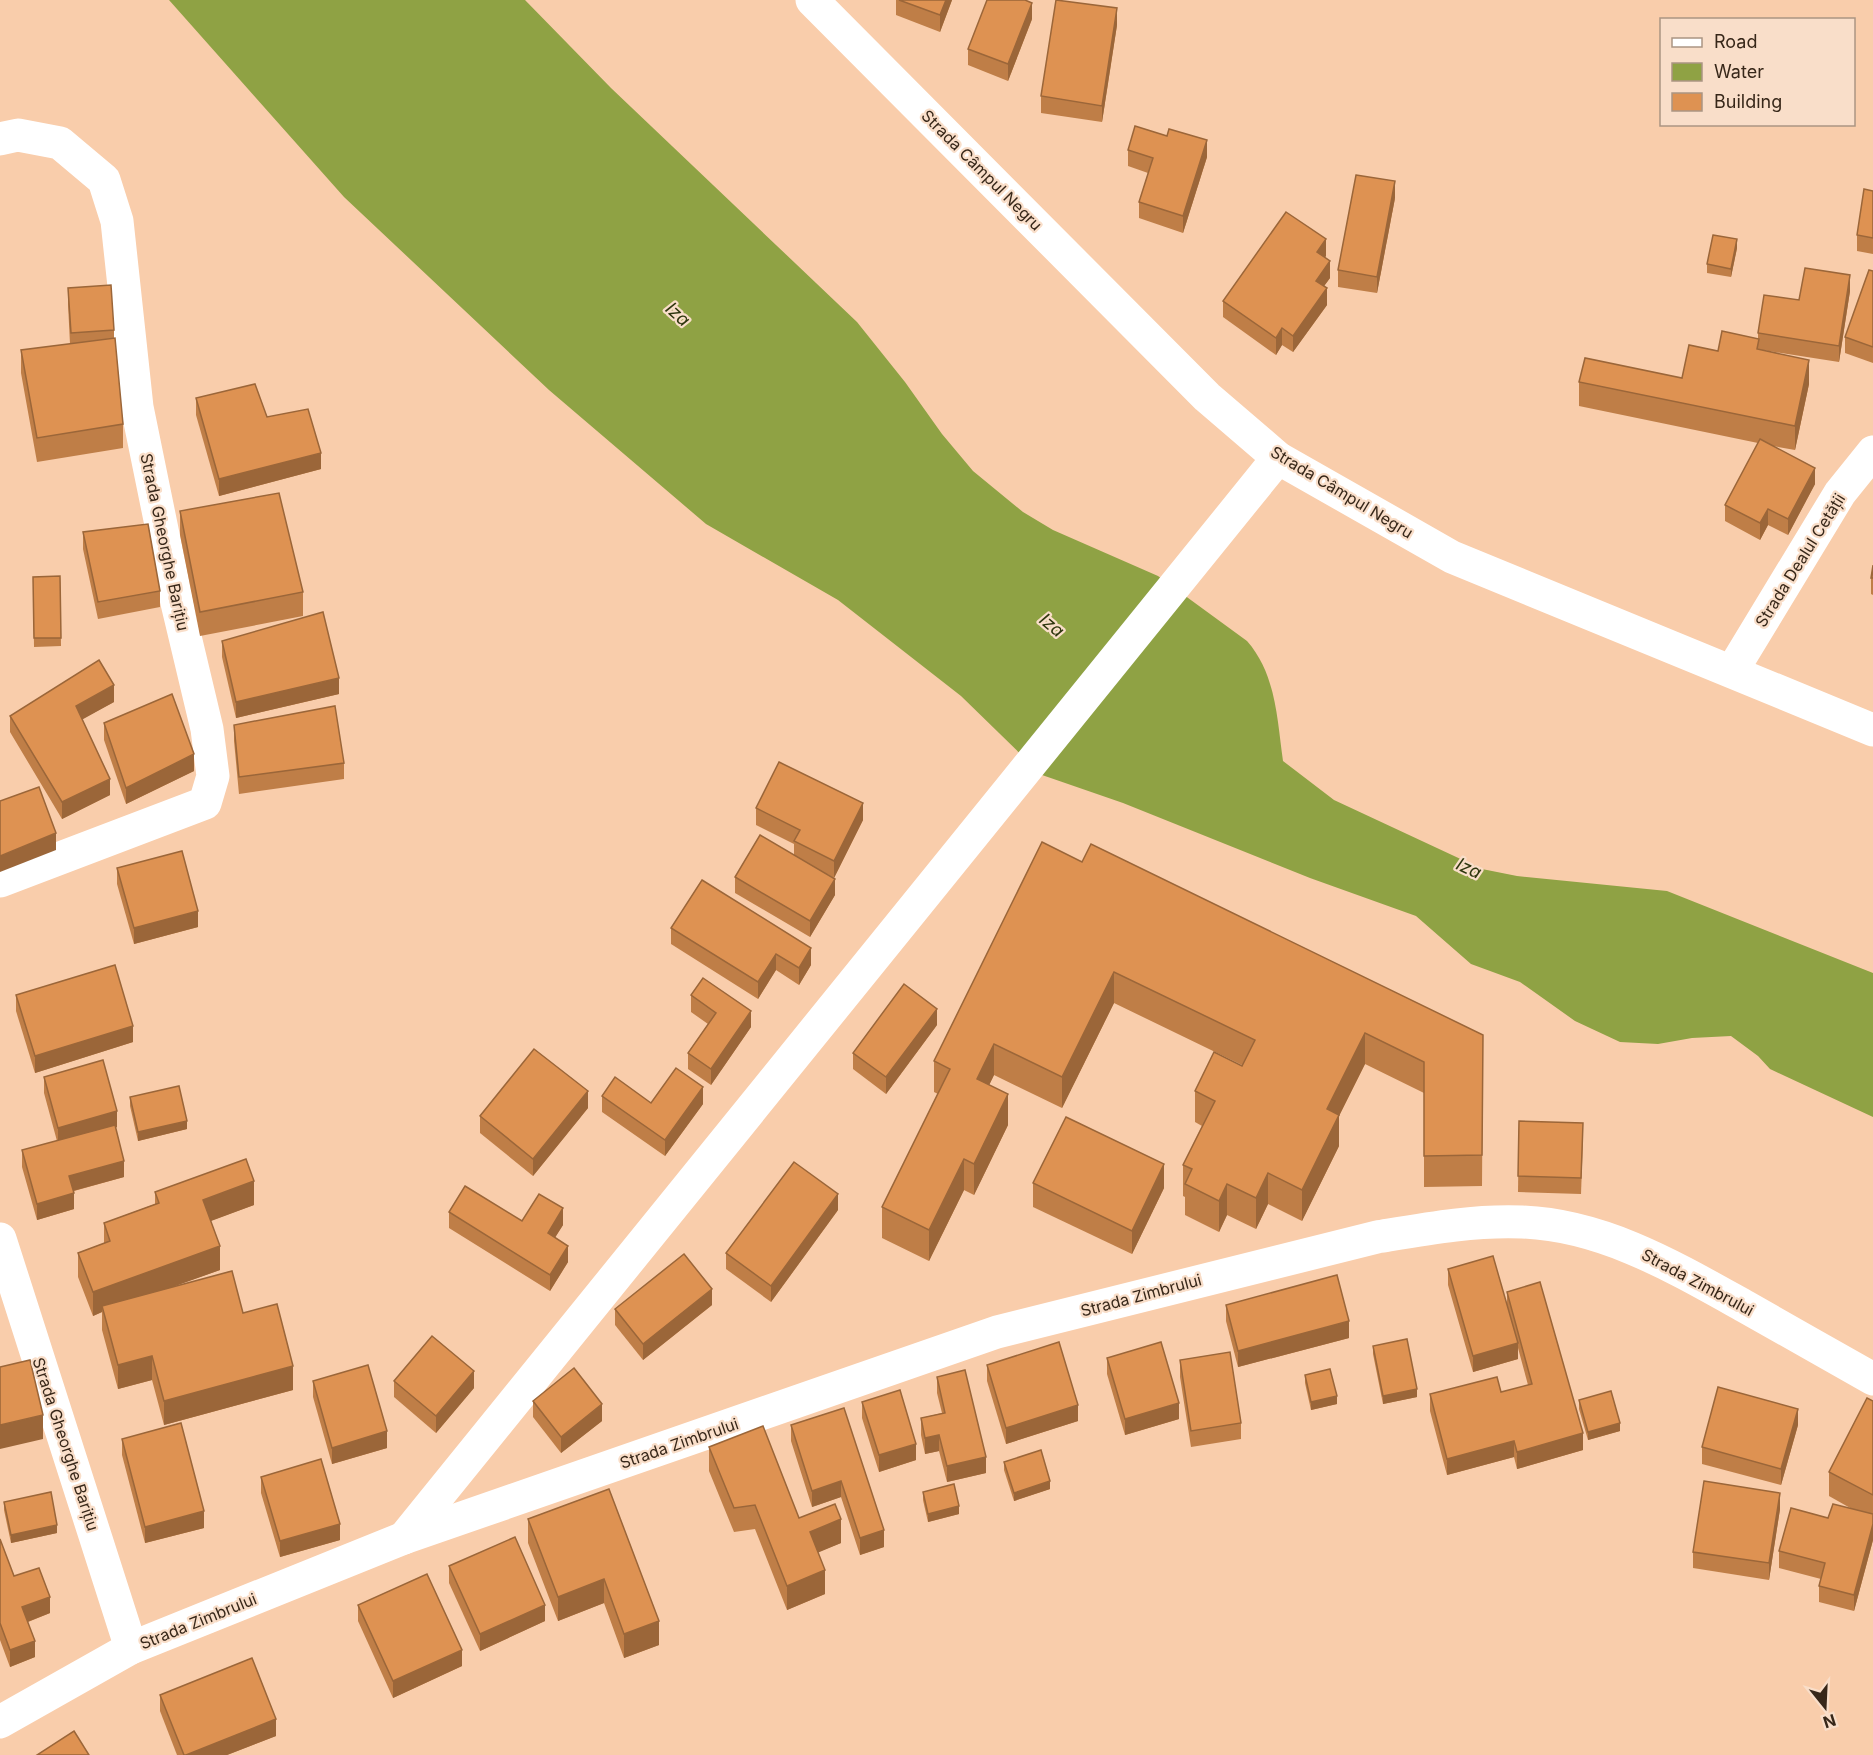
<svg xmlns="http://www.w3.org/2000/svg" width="1873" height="1755" viewBox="0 0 1873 1755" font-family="Inter,sans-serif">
	<rect width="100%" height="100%" fill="#f9cdab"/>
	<path fill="#8fa244" d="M169,0H525L611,88L857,322L905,382L942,434L973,471L1023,512L1053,530L1158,576L1247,641C1276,674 1277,718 1283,761L1334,800L1482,869L1517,876L1667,891L1873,973V1117L1770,1069L1758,1056L1731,1036L1692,1038L1658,1044L1620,1042L1575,1021L1520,982L1471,964L1416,916L1310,878L1123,803L1042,775L961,696L838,600L706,524L549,390L344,197Z"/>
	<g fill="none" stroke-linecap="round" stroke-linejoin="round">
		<g stroke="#fff" stroke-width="33">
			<polyline points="812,0 1207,397 1278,458 1452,557 1873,730"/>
			<polyline points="0,139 18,135 60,143 104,180 117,221 137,407 177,603 207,729 213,776 205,803 0,881"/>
			<polyline points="1732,671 1840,493 1873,452"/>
			<polyline points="0,1239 131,1648"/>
			<polyline points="404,1538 1278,458"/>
			<path d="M0,1722L131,1648L404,1538L997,1332L1377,1237C1425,1229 1473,1220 1522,1222C1604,1225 1676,1268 1746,1307C1788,1331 1831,1355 1873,1379"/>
		</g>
	</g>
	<g fill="#bf7e47">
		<polygon points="896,0 952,0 940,32 896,15"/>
		<polygon points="1032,19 1008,81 968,65 968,49"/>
		<polygon points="1117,25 1102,122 1041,113 1041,96"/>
		<polygon points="1128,150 1207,157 1183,233 1139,218 1139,202 1148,173 1128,166"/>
		<polygon points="1873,191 1873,254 1857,251 1857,235"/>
		<polygon points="1395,198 1377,293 1338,287 1338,270"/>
		<polygon points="1737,248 1731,277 1707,273 1707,264"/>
		<polygon points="1326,256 1324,258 1330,278 1324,286 1327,305 1293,352 1282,345 1276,355 1223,317 1223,301"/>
		<polygon points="1873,271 1873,363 1845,353 1845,337"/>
		<polygon points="68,288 114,330 114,338 123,424 123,448 37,462 21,373 21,350 70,344 68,304"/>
		<polygon points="1850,291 1839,362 1762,350 1809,384 1795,450 1773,446 1815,484 1788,535 1768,525 1760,540 1725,521 1725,505 1758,443 1579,406 1579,382 1682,378 1718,351 1758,339 1758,333 1799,300"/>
		<polygon points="196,398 267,417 321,469 219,496 196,415"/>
		<polygon points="180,511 303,592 303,616 200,636 180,535"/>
		<polygon points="83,532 160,591 160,607 98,619 83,549"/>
		<polygon points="1873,565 1873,595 1871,594 1871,578"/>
		<polygon points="60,576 61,646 34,647 33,577"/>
		<polygon points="222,641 339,694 236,718 222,657"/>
		<polygon points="114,702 82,719 110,795 62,819 10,732 10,716"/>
		<polygon points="104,723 194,771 126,804 104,740"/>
		<polygon points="234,725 344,763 344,779 239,794 234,741"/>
		<polygon points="756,808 863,820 834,878 827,874 835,895 810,937 735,893 735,877 794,855 794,844 756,825"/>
		<polygon points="1082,862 1483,1035 1482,1186 1424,1187 1424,1093 1365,1064 1339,1116 1339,1146 1302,1221 1268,1204 1256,1229 1227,1215 1219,1232 1185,1215 1185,1197 1183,1196 1183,1165 1202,1126 1195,1122 1195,1091 1242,1065 1114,1003 1062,1108 994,1075 989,1085 1008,1125 974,1195 964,1190 929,1261 882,1238 882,1207 938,1094 934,1092 934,1061"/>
		<polygon points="117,868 198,927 134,944 117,884"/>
		<polygon points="702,880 811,965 799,985 776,970 758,999 671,944 671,928"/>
		<polygon points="16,995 133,1042 35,1073 16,1011"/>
		<polygon points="691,995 751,1027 711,1085 688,1069 688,1053 708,1024 691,1012"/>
		<polygon points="937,1025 886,1094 853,1069 853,1053"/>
		<polygon points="44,1077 117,1127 115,1128 124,1177 74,1191 74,1209 37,1220 22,1167 22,1150 57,1141 44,1093"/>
		<polygon points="602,1096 651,1103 703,1104 665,1156 602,1112"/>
		<polygon points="130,1097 187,1129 138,1141 130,1106"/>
		<polygon points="588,1108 533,1176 480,1133 480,1116"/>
		<polygon points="1519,1121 1583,1139 1581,1194 1518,1192"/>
		<polygon points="1033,1183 1164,1188 1132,1254 1033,1207"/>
		<polygon points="155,1192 254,1205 210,1221 220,1270 171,1287 243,1313 293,1390 164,1425 152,1380 118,1389 102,1330 102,1312 93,1316 78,1277 78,1253 104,1243 104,1223 155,1204"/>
		<polygon points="838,1210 771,1302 726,1269 726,1253"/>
		<polygon points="449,1212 522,1221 563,1225 555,1237 568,1262 550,1291 449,1228"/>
		<polygon points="1448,1269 1507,1305 1507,1292 1583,1450 1517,1469 1514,1457 1447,1475 1430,1411 1430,1394 1501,1392 1528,1385 1518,1348 1518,1359 1473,1372 1448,1285"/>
		<polygon points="712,1305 643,1360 615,1325 615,1309"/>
		<polygon points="1226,1305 1349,1338 1238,1367 1226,1321"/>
		<polygon points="1373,1346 1417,1397 1383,1404 1373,1354"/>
		<polygon points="1107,1358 1179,1419 1125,1435 1107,1374"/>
		<polygon points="1180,1360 1241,1423 1241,1439 1191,1447 1180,1377"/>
		<polygon points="987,1365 1078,1421 1006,1444 987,1381"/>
		<polygon points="1305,1375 1337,1404 1311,1410 1305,1383"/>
		<polygon points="937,1377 986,1473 947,1482 939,1451 925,1454 921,1435 921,1418 942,1413 937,1393"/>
		<polygon points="313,1381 387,1448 332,1464 313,1397"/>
		<polygon points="394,1381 474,1388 436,1433 394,1397"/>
		<polygon points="1579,1400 1620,1431 1588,1440 1579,1409"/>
		<polygon points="533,1401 602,1421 561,1453 533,1417"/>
		<polygon points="1873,1401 1873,1540 1854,1611 1819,1602 1819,1586 1821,1579 1779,1568 1779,1551 1828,1518 1852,1509 1829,1496 1829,1472"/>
		<polygon points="862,1402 916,1460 879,1472 862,1418"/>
		<polygon points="844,1408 884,1547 860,1555 841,1497 812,1507 791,1441 791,1425"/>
		<polygon points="1798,1425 1781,1485 1702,1464 1702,1447"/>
		<polygon points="122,1439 204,1528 145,1543 122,1455"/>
		<polygon points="709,1447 799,1518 841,1543 818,1552 825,1594 787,1610 755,1529 734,1532 709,1471"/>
		<polygon points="1004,1462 1050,1489 1014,1501 1004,1470"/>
		<polygon points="261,1477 340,1540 280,1557 261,1493"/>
		<polygon points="609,1489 659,1645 624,1658 604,1603 558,1621 528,1543 528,1519"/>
		<polygon points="923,1492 959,1514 928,1522 923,1500"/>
		<polygon points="4,1502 57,1533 11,1543 4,1510"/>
		<polygon points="1780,1509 1769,1580 1693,1568 1693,1552"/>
		<polygon points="0,1539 14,1576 50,1613 28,1622 35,1657 10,1667 0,1640"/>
		<polygon points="449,1566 545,1621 480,1651 449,1583"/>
		<polygon points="358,1605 462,1666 393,1698 358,1621"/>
		<polygon points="160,1695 276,1736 227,1755 177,1755 160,1711"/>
	</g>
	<g fill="#9b6639">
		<polygon points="946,0 952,0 940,32 940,15"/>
		<polygon points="1032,3 1032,19 1008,81 1008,64"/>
		<polygon points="1117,8 1117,25 1102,122 1102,106"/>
		<polygon points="1207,140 1207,157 1183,233 1183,216"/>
		<polygon points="1395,181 1395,198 1377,293 1377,277"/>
		<polygon points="1326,239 1326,256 1317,269 1317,252"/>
		<polygon points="1737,239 1737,248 1731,277 1731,269"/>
		<polygon points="1330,261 1330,278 1316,297 1316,281"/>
		<polygon points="1850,275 1850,291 1839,362 1839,346"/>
		<polygon points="1327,288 1327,305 1293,352 1293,336"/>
		<polygon points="1282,328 1282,345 1276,355 1276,338"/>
		<polygon points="1809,360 1809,384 1795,450 1795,426"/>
		<polygon points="321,453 321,469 219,496 219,479"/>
		<polygon points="1815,468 1815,484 1788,535 1788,519"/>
		<polygon points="1768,509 1768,525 1760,540 1760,523"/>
		<polygon points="339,678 339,694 236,718 236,702"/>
		<polygon points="114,685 114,702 76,723 76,706"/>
		<polygon points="194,754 194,771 126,804 126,788"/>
		<polygon points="110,779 110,795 62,819 62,802"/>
		<polygon points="863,803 863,820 834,878 834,861"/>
		<polygon points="56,833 56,850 0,872 0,856"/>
		<polygon points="835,879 835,895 810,937 810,921"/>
		<polygon points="198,911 198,927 134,944 134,928"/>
		<polygon points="811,948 811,965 799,985 799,968"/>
		<polygon points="776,954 776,970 758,999 758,982"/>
		<polygon points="1114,972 1114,1003 1062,1108 1062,1077"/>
		<polygon points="937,1009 937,1025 886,1094 886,1077"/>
		<polygon points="751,1011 751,1027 711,1085 711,1069"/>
		<polygon points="133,1026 133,1042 35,1073 35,1056"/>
		<polygon points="1365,1033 1365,1064 1339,1116 1339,1146 1302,1221 1302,1190 1327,1109"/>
		<polygon points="994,1044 994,1075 977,1110 977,1079"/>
		<polygon points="703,1087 703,1104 665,1156 665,1140"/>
		<polygon points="588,1091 588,1108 533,1176 533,1159"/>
		<polygon points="1008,1094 1008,1125 974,1195 974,1164"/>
		<polygon points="117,1111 117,1127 58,1144 58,1128"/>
		<polygon points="187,1121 187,1129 138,1141 138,1132"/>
		<polygon points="964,1159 964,1190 929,1261 929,1230"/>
		<polygon points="124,1161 124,1177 69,1192 69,1176"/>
		<polygon points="1164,1164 1164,1188 1132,1254 1132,1231"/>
		<polygon points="1268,1173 1268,1204 1256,1229 1256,1198"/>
		<polygon points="254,1181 254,1205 203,1224 203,1200"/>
		<polygon points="1227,1184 1227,1215 1219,1232 1219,1201"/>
		<polygon points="74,1193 74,1209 37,1220 37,1204"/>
		<polygon points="838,1194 838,1210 771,1302 771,1286"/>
		<polygon points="563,1208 563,1225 548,1249 548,1233"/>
		<polygon points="220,1246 220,1270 103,1312 102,1306 102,1312 93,1316 93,1292"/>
		<polygon points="568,1246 568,1262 550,1291 550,1275"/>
		<polygon points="712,1289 712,1305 643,1360 643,1344"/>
		<polygon points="1349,1321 1349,1338 1238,1367 1238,1351"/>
		<polygon points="1518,1343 1518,1359 1473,1372 1473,1356"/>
		<polygon points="152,1356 152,1380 118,1389 118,1365"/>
		<polygon points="293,1366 293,1390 164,1425 164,1401"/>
		<polygon points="474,1371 474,1388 436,1433 436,1416"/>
		<polygon points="1417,1389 1417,1397 1383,1404 1383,1396"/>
		<polygon points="1337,1396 1337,1404 1311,1410 1311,1402"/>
		<polygon points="1179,1403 1179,1419 1125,1435 1125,1419"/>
		<polygon points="602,1404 602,1421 561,1453 561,1437"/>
		<polygon points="1078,1405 1078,1421 1006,1444 1006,1428"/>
		<polygon points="1798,1409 1798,1425 1781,1485 1781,1469"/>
		<polygon points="43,1415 43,1439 0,1449 0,1425"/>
		<polygon points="1620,1423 1620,1431 1588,1440 1588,1432"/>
		<polygon points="387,1431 387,1448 332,1464 332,1448"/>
		<polygon points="1583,1433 1583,1450 1517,1469 1517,1452"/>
		<polygon points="939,1435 939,1451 925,1454 925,1438"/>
		<polygon points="1514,1441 1514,1457 1447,1475 1447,1459"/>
		<polygon points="916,1444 916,1460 879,1472 879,1455"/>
		<polygon points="986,1457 986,1473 947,1482 947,1466"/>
		<polygon points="841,1481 841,1497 812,1507 812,1491"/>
		<polygon points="1050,1481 1050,1489 1014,1501 1014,1493"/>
		<polygon points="1780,1493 1780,1509 1769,1580 1769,1563"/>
		<polygon points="959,1506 959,1514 928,1522 928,1514"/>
		<polygon points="204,1511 204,1528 145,1543 145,1527"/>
		<polygon points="841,1519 841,1543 810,1556 810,1532"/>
		<polygon points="340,1524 340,1540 280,1557 280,1541"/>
		<polygon points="1873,1524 1873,1540 1854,1611 1854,1595"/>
		<polygon points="57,1525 57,1533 11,1543 11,1535"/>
		<polygon points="884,1530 884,1547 860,1555 860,1538"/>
		<polygon points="825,1570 825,1594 787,1610 787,1586"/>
		<polygon points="604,1579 604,1603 558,1621 558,1597"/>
		<polygon points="50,1597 50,1613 22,1624 22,1607"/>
		<polygon points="545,1605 545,1621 480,1651 480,1634"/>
		<polygon points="659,1621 659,1645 624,1658 624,1634"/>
		<polygon points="35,1641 35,1657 10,1667 10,1650"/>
		<polygon points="462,1650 462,1666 393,1698 393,1681"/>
		<polygon points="276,1719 276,1736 227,1755 186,1755"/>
	</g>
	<g fill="#de9252" stroke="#9b6639" stroke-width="1.5">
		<polygon points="899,0 946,0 940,15"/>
		<polygon points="987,0 1025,0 1032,3 1008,64 968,49"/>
		<polygon points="1056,0 1117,8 1102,106 1041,96"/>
		<polygon points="1135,126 1167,136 1169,129 1207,140 1183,216 1139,202 1153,158 1128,150"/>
		<polygon points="1356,175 1395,181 1377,277 1338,270"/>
		<polygon points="1864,189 1873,191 1873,238 1857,235"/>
		<polygon points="1286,212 1326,239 1317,252 1330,261 1316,281 1327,288 1293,336 1282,328 1276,338 1223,301"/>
		<polygon points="1713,235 1737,239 1731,269 1707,264"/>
		<polygon points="1805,268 1850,275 1839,346 1758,333 1764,295 1799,300"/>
		<polygon points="1869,270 1873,271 1873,347 1845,337"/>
		<polygon points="111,285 114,330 71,333 68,288"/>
		<polygon points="1722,331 1759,339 1757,349 1809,360 1795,426 1579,382 1585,358 1682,378 1689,345 1718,351"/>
		<polygon points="115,338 123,424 37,438 21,350"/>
		<polygon points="255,384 267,417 308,409 321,453 219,479 196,398"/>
		<polygon points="1760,439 1815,468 1788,519 1768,509 1760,523 1725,505"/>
		<polygon points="279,493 303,592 200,612 180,511"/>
		<polygon points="148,524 160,591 98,602 83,532"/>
		<polygon points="1873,565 1873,578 1871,578"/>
		<polygon points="60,576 61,638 34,638 33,577"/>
		<polygon points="323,612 339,678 236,702 222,641"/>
		<polygon points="99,660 114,685 76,706 110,779 62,802 10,716"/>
		<polygon points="172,694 194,754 126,788 104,723"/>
		<polygon points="335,706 344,763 239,777 234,725"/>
		<polygon points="779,762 863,803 834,861 794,841 800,830 756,808"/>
		<polygon points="39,787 56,833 0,856 0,801"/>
		<polygon points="760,835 835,879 810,921 735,877"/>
		<polygon points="1042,842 1082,862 1091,844 1483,1035 1482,1155 1424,1156 1424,1062 1365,1033 1327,1109 1339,1115 1302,1190 1268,1173 1256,1198 1227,1184 1219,1201 1185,1184 1192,1169 1183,1165 1215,1101 1195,1091 1214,1052 1242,1066 1255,1040 1114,972 1062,1077 994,1044 977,1079 1008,1094 974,1164 964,1159 929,1230 882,1207 950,1069 934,1061"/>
		<polygon points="182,851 198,911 134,928 117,868"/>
		<polygon points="702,880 811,948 799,968 776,954 758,982 671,928"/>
		<polygon points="115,965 133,1026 35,1056 16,995"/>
		<polygon points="703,978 751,1011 711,1069 688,1053 716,1013 691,995"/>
		<polygon points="904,984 937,1009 886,1077 853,1053"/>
		<polygon points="534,1049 588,1091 533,1159 480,1116"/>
		<polygon points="103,1060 117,1111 58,1128 44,1077"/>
		<polygon points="676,1068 703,1087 665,1140 602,1096 615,1077 651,1103"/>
		<polygon points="179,1086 187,1121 138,1132 130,1097"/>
		<polygon points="1066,1117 1164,1164 1132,1231 1033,1183"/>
		<polygon points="1519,1121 1583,1123 1581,1178 1518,1176"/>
		<polygon points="115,1125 124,1161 69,1176 74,1193 37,1204 22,1150"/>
		<polygon points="246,1159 254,1181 203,1200 220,1246 93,1292 78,1253 110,1241 104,1223 159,1203 155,1192"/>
		<polygon points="794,1162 838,1194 771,1286 726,1253"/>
		<polygon points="465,1186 522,1221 539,1194 563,1208 548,1233 568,1246 550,1275 449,1212"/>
		<polygon points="684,1254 712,1289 643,1344 615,1309"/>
		<polygon points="1493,1256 1518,1343 1473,1356 1448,1269"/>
		<polygon points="232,1271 243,1313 277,1304 293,1366 164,1401 152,1356 118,1365 102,1306"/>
		<polygon points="1337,1275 1349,1321 1238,1351 1226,1305"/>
		<polygon points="1540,1282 1583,1433 1517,1452 1514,1441 1447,1459 1430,1394 1497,1377 1501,1392 1532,1384 1507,1292"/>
		<polygon points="432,1336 474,1371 436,1416 394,1381"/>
		<polygon points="1407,1339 1417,1389 1383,1396 1373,1346"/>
		<polygon points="1059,1342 1078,1405 1006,1428 987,1365"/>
		<polygon points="1161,1342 1179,1403 1125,1419 1107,1358"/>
		<polygon points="1230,1352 1241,1423 1191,1431 1180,1360"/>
		<polygon points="30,1360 43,1415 0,1425 0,1367"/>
		<polygon points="368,1365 387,1431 332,1448 313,1381"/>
		<polygon points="574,1368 602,1404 561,1437 533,1401"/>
		<polygon points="1330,1369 1337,1396 1311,1402 1305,1375"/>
		<polygon points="965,1370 986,1457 947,1466 939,1435 925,1438 921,1418 945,1413 937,1377"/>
		<polygon points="1718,1387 1798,1409 1781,1469 1702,1447"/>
		<polygon points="900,1390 916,1444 879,1455 862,1402"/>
		<polygon points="1611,1391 1620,1423 1588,1432 1579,1400"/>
		<polygon points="1867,1398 1873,1401 1873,1495 1829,1472"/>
		<polygon points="844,1408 884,1530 860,1538 841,1481 812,1491 791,1425"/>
		<polygon points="181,1423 204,1511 145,1527 122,1439"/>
		<polygon points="763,1426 799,1518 835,1504 841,1519 810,1532 825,1570 787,1586 755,1505 734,1508 709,1447"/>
		<polygon points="1041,1450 1050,1481 1014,1493 1004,1462"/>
		<polygon points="321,1459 340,1524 280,1541 261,1477"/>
		<polygon points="1704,1481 1780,1493 1769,1563 1693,1552"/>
		<polygon points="954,1484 959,1506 928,1514 923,1492"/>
		<polygon points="609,1489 659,1621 624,1634 604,1579 558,1597 528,1519"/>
		<polygon points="51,1492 57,1525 11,1535 4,1502"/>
		<polygon points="1833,1504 1873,1514 1873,1524 1854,1595 1819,1586 1825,1563 1779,1551 1791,1508 1828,1518"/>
		<polygon points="515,1537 545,1605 480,1634 449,1566"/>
		<polygon points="0,1539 14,1576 39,1568 50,1597 22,1607 35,1641 10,1650 0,1623"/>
		<polygon points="427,1574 462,1650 393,1681 358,1605"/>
		<polygon points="252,1658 276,1719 186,1755 184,1755 160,1695"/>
		<polygon points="74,1731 89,1755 37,1755"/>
	</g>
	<g text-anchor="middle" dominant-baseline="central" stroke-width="4.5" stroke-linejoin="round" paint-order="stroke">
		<g font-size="16" fill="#372719" stroke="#f9dec9">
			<text transform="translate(982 170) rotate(45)">Strada Câmpul Negru</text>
			<text transform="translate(1342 492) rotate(31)">Strada Câmpul Negru</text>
			<text transform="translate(165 542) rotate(78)">Strada Gheorghe Barițiu</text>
			<text transform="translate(1800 560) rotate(-58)">Strada Dealul Cetății</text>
			<text transform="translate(1698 1282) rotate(28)">Strada Zimbrului</text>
			<text transform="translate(1141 1295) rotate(-15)">Strada Zimbrului</text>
			<text transform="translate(679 1443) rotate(-19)">Strada Zimbrului</text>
			<text transform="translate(66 1444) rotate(72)">Strada Gheorghe Barițiu</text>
			<text transform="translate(198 1621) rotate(-22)">Strada Zimbrului</text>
		</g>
		<g font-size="18" font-style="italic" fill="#2e360e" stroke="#f9dec9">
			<text transform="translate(678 314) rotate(42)">Iza</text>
			<text transform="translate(1052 625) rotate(40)">Iza</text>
			<text transform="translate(1469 868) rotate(25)">Iza</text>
		</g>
	</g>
	<rect x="1660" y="18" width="195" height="108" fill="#f9dec9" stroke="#ab9583" stroke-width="1.5"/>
	<rect x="1672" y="38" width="30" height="9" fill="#ffffff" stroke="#ab9583" stroke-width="1.5"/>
	<text x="1714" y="48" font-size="18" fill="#372719">Road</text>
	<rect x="1672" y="63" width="30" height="18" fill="#8fa244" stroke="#ab9583" stroke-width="1.5"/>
	<text x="1714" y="78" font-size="18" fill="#372719">Water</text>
	<rect x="1672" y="93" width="30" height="18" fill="#de9252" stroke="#ab9583" stroke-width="1.5"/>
	<text x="1714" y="108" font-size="18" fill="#372719">Building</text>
	<g transform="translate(1825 1707) rotate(162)" stroke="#f9dec9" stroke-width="4.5" paint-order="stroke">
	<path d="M0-4.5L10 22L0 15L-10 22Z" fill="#372719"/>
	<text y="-9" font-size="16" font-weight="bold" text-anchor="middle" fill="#372719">N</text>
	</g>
</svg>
